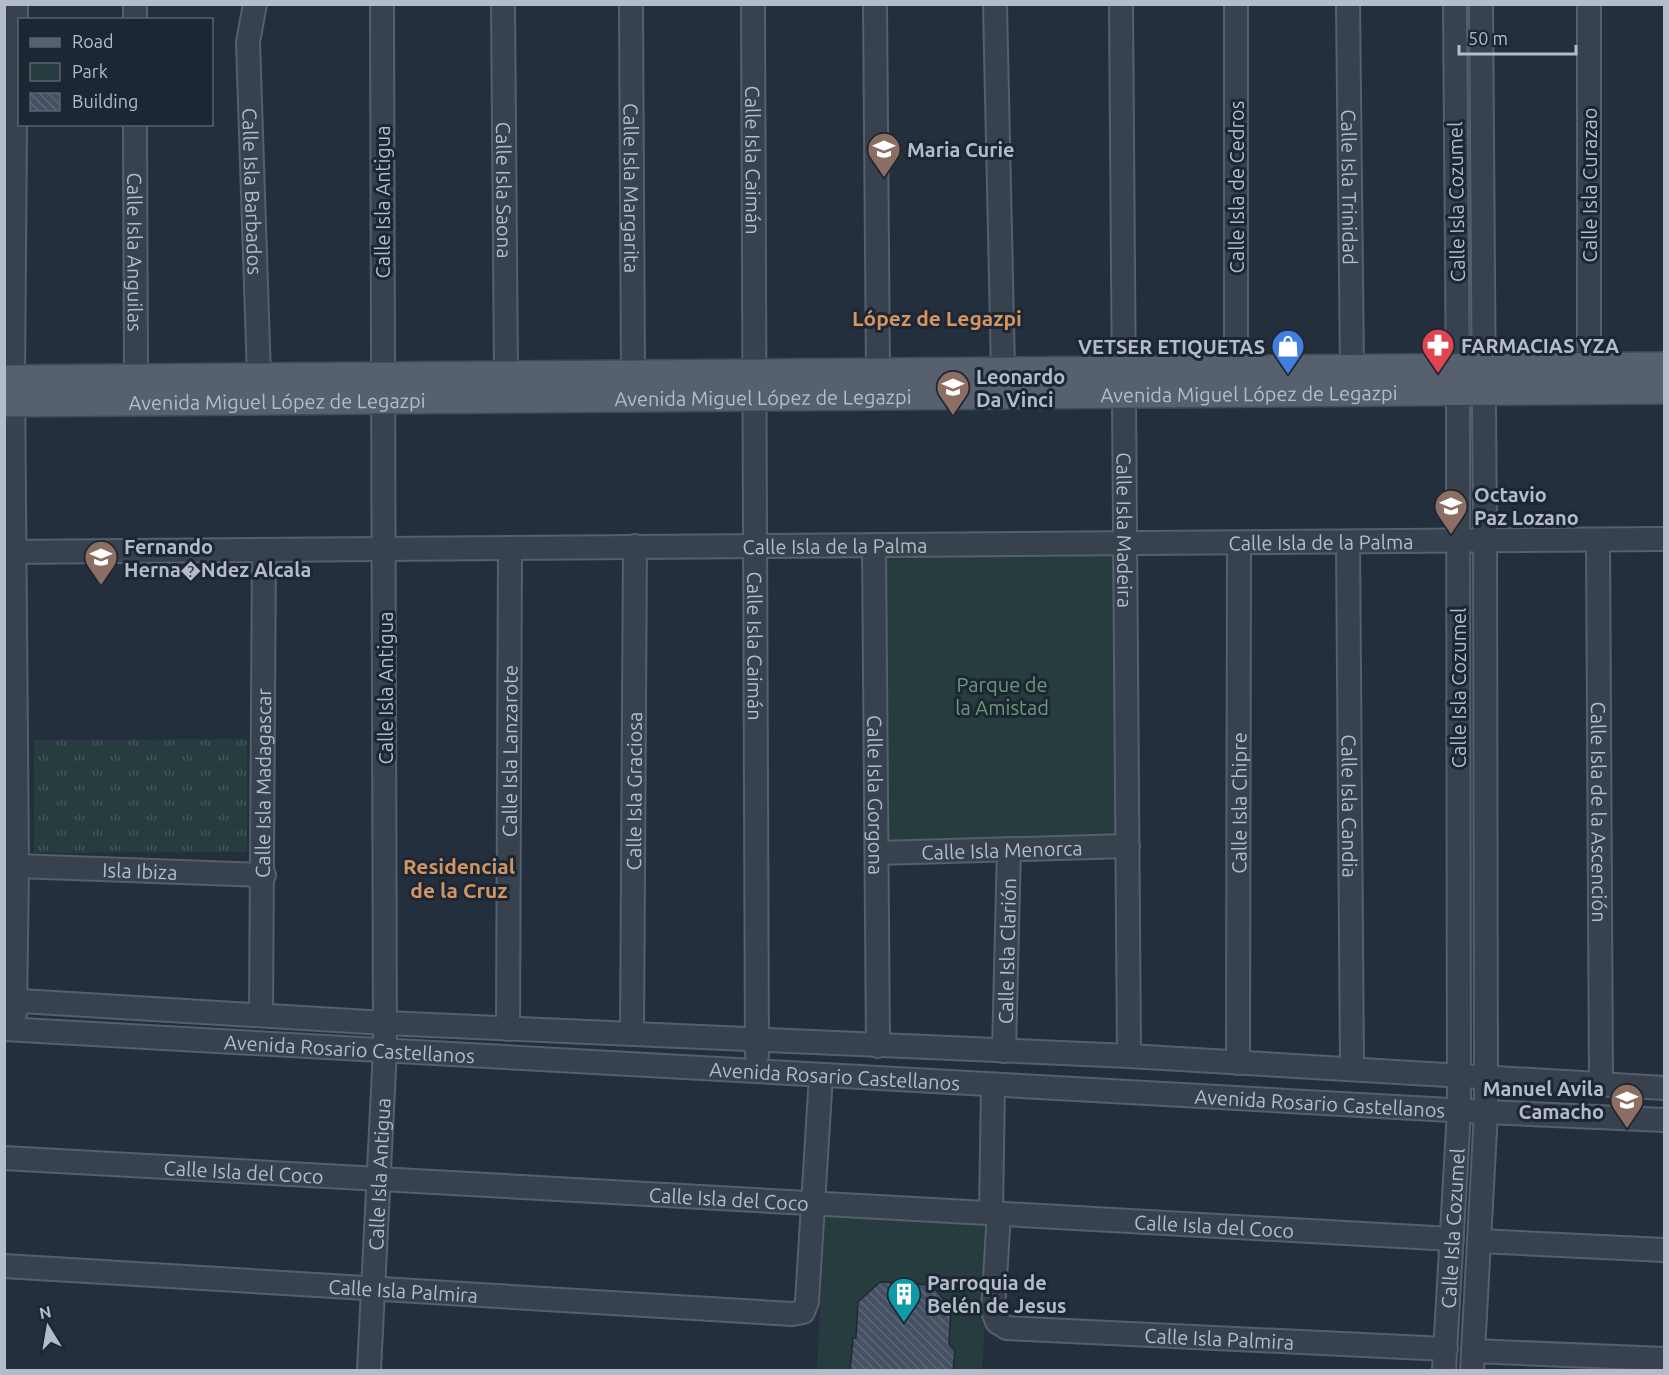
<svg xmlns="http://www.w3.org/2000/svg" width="1669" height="1375" viewBox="0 0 1669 1375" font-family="Ubuntu,sans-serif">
	<defs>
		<pattern id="grass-tufts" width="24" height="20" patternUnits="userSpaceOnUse" patternTransform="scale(1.5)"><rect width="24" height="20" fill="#263c3f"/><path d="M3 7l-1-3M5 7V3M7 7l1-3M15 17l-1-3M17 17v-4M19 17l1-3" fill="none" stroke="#435659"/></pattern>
		<pattern id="building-back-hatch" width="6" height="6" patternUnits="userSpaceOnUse" patternTransform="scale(1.5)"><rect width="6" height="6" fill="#455162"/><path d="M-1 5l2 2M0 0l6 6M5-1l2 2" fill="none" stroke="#5d6877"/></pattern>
	</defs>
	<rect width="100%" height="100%" fill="#242f3e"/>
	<polygon fill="url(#grass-tufts)" points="247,739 247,852 34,853 34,740"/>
	<g fill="#263c3f">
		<polygon points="1120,549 1123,841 884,847 880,550"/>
		<polygon points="825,1213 991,1222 982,1370 817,1370"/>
	</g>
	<polygon fill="url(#building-back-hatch)" stroke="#1f2835" stroke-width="1.5" points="880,1282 931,1285 951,1307 949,1344 955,1351 953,1371 850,1371 853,1338 856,1338 858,1302"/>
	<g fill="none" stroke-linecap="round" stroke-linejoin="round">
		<defs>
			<g id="minor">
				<polyline points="135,4 135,20"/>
				<path id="s1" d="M255,4L248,42L259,377"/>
				<path id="s2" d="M503,4L506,375"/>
				<path id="s3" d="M631,4L633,374"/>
				<path id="s4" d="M753,4L757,1055"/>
				<polyline points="875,4 878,372"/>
				<polyline points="995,4 1003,371"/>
				<path id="s5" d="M1121,4L1129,1056"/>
				<polyline points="1236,4 1236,369"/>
				<path id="s6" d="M1348,4L1352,368"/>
				<polyline points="1589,4 1589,366"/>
				<path id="s7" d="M135,124L136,377"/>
				<path id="s8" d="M1598,540L1601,1084"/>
				<path id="s9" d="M1348,542L1352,1069"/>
				<path id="s10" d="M874,545L878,1046"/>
				<path id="s11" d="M4,552L1664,539"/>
				<path id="s12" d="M878,853L1128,846"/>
				<path id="s13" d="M17,866L264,875"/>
				<polyline points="4,1000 385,1023 1129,1056 1664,1088"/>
				<polyline points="15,1014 17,866 13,378 16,4"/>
				<path id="s14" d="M261,1015L264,550"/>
				<path id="s15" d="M4,1029L1486,1112L1664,1120"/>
				<path id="s16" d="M508,1029L510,548"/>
				<path id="s17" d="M632,1034L635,546"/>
				<path id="s18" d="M1004,1051L1009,849"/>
				<path id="s19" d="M1238,1063L1239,544"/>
				<path id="s20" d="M4,1158L1452,1239"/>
				<polyline points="991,1213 993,1085"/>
				<path id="s21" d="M999,1213L993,1311L997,1322L1007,1328L1446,1349"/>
				<polyline points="1479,1241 1664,1250"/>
				<path id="s22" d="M4,1266L792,1314L803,1312L807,1302L821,1075"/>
				<polyline points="1473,1351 1664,1359"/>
				<path id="s23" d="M369,1370L385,1050L382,4"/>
				<path id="s24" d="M1444,1370L1459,1111L1458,391L1455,4"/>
				<polyline points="1472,1370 1486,1112 1485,541 1481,4"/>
			</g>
			<g id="major">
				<polyline points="4,379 1664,366"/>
				<path id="s25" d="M4,403L1664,390"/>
			</g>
		</defs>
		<use href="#minor" stroke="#565f6c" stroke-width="26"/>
		<use href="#major" stroke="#414a57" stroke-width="30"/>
		<use href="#minor" stroke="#38414e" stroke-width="22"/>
		<use href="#major" stroke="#56606e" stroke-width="27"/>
	</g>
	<defs>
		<symbol id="school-pin" viewBox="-11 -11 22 30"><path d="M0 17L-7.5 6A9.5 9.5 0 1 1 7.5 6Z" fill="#8d6e63" stroke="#1d2633"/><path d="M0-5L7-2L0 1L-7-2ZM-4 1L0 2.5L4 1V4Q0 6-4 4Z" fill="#fff"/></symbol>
		<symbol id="pharmacy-pin" viewBox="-11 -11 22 30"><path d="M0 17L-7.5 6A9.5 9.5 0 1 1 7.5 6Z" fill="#e0444e" stroke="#1d2633"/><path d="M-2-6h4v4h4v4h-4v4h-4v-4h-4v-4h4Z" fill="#fff"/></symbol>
		<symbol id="shop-pin" viewBox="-11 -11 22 30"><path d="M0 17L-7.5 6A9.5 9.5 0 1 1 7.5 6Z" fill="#3f7fe0" stroke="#1d2633"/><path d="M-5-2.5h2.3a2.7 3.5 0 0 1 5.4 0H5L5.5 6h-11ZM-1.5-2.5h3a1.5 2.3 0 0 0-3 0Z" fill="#fff"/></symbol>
		<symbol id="building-pin" viewBox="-11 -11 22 30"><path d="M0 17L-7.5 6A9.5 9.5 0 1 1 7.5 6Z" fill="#0f9aa8" stroke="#1d2633"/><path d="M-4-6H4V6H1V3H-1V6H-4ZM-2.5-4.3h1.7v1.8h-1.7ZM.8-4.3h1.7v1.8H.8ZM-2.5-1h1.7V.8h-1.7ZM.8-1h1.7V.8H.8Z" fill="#fff"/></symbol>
	</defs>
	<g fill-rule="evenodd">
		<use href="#school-pin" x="865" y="130" width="38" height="52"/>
		<use href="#pharmacy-pin" x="1419" y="326" width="38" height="52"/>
		<use href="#shop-pin" x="1269" y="327" width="38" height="52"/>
		<use href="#school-pin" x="934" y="368" width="38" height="52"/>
		<use href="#school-pin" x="1432" y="487" width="38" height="52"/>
		<use href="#school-pin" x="82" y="538" width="38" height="52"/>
		<use href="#school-pin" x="1608" y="1081" width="38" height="52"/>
		<use href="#building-pin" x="885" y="1275" width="38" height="52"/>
	</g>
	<g text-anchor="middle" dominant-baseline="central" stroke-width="6" stroke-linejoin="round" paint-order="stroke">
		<g font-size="20" font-weight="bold" fill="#b4bcc9" stroke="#1d2633" text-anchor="start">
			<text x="907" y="149">Maria Curie</text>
			<text x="1461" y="345">FARMACIAS YZA</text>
			<text x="1265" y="346" text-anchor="end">VETSER ETIQUETAS</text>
			<text x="976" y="376">Leonardo<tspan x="976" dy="23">Da Vinci</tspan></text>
			<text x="1474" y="494">Octavio<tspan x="1474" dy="23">Paz Lozano</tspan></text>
			<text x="124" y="546">Fernando<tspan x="124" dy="23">Herna�Ndez Alcala</tspan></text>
			<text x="1604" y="1088" text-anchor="end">Manuel Avila<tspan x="1604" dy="23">Camacho</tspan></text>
			<text x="927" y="1282">Parroquia de<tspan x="927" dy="23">Belén de Jesus</tspan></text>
		</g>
		<g font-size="20" fill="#b4bcc9" stroke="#1d2633">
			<text stroke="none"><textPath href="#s4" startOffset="156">Calle Isla Caimán</textPath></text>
			<text transform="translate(1589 185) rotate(-90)">Calle Isla Curazao</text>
			<text stroke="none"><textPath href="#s6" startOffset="183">Calle Isla Trinidad</textPath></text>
			<text transform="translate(1236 187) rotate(-90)">Calle Isla de Cedros</text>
			<text stroke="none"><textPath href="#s3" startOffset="184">Calle Isla Margarita</textPath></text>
			<text stroke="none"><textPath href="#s1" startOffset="188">Calle Isla Barbados</textPath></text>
			<text stroke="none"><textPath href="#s2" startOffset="186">Calle Isla Saona</textPath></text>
			<text transform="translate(382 202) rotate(-90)">Calle Isla Antigua</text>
			<text transform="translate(1456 202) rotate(-91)">Calle Isla Cozumel</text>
			<text stroke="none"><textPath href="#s7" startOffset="128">Calle Isla Anguilas</textPath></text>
			<text stroke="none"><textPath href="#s25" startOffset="1245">Avenida Miguel López de Legazpi</textPath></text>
			<text stroke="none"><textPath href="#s25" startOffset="759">Avenida Miguel López de Legazpi</textPath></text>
			<text stroke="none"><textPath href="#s25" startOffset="273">Avenida Miguel López de Legazpi</textPath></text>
			<text stroke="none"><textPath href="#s5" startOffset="526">Calle Isla Madeira</textPath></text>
			<text stroke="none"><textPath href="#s11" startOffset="1317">Calle Isla de la Palma</textPath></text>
			<text stroke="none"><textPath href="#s11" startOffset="831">Calle Isla de la Palma</textPath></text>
			<text stroke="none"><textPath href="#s4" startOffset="642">Calle Isla Caimán</textPath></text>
			<text transform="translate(385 688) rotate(-90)">Calle Isla Antigua</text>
			<text transform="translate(1458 688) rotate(-90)">Calle Isla Cozumel</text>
			<text stroke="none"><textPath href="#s16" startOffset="278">Calle Isla Lanzarote</textPath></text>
			<text stroke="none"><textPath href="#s14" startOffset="232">Calle Isla Madagascar</textPath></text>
			<text stroke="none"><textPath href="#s17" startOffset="243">Calle Isla Graciosa</textPath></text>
			<text stroke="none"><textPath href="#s10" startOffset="250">Calle Isla Gorgona</textPath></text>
			<text stroke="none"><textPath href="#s19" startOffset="260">Calle Isla Chipre</textPath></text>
			<text stroke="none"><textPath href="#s9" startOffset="264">Calle Isla Candia</textPath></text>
			<text stroke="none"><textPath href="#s8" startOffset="272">Calle Isla de la Ascención</textPath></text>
			<text stroke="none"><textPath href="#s12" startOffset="124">Calle Isla Menorca</textPath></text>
			<text stroke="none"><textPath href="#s13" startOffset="123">Isla Ibiza</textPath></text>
			<text stroke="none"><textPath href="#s18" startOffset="100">Calle Isla Clarión</textPath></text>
			<text stroke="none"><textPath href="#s15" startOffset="346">Avenida Rosario Castellanos</textPath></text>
			<text stroke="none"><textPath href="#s15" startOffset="832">Avenida Rosario Castellanos</textPath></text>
			<text stroke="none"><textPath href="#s15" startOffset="1318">Avenida Rosario Castellanos</textPath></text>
			<text stroke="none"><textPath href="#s20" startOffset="240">Calle Isla del Coco</textPath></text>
			<text stroke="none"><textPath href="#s23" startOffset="196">Calle Isla Antigua</textPath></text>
			<text stroke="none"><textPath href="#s20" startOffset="726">Calle Isla del Coco</textPath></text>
			<text stroke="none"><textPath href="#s20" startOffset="1212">Calle Isla del Coco</textPath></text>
			<text stroke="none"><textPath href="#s24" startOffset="142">Calle Isla Cozumel</textPath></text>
			<text stroke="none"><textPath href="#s22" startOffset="400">Calle Isla Palmira</textPath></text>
			<text stroke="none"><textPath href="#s21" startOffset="334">Calle Isla Palmira</textPath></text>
		</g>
		<g font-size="20" fill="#6b9a76" stroke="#1d2633">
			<text x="1002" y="684">Parque de<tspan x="1002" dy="23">la Amistad</tspan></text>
		</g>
		<g font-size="21" font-weight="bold" fill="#d59563" stroke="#1d2633">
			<text x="937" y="318">López de Legazpi</text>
			<text x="459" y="866">Residencial<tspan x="459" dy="24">de la Cruz</tspan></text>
		</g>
	</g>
	<rect width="1669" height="1375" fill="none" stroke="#b4bcc9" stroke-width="12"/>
	<rect x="18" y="18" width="195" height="108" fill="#1d2633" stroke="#59626f" stroke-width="1.5"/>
	<rect x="30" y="38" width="30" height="9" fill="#56606e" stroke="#59626f" stroke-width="1.5"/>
	<text x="72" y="48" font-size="18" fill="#b4bcc9">Road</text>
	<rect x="30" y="63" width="30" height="18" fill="#263c3f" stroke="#59626f" stroke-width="1.5"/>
	<text x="72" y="78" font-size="18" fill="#b4bcc9">Park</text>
	<rect x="30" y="93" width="30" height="18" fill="url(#building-back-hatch)" stroke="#59626f" stroke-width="1.5"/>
	<text x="72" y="108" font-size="18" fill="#b4bcc9">Building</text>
	<g transform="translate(48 1327) rotate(349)" stroke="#1d2633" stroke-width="4.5" paint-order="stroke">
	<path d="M0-4.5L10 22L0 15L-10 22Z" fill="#b4bcc9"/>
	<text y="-9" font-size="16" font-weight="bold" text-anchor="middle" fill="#b4bcc9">N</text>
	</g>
	<path d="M1459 45v9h117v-9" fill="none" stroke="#b4bcc9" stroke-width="3"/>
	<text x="1468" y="45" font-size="18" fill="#b4bcc9" stroke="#1d2633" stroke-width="4.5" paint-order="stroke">50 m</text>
</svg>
